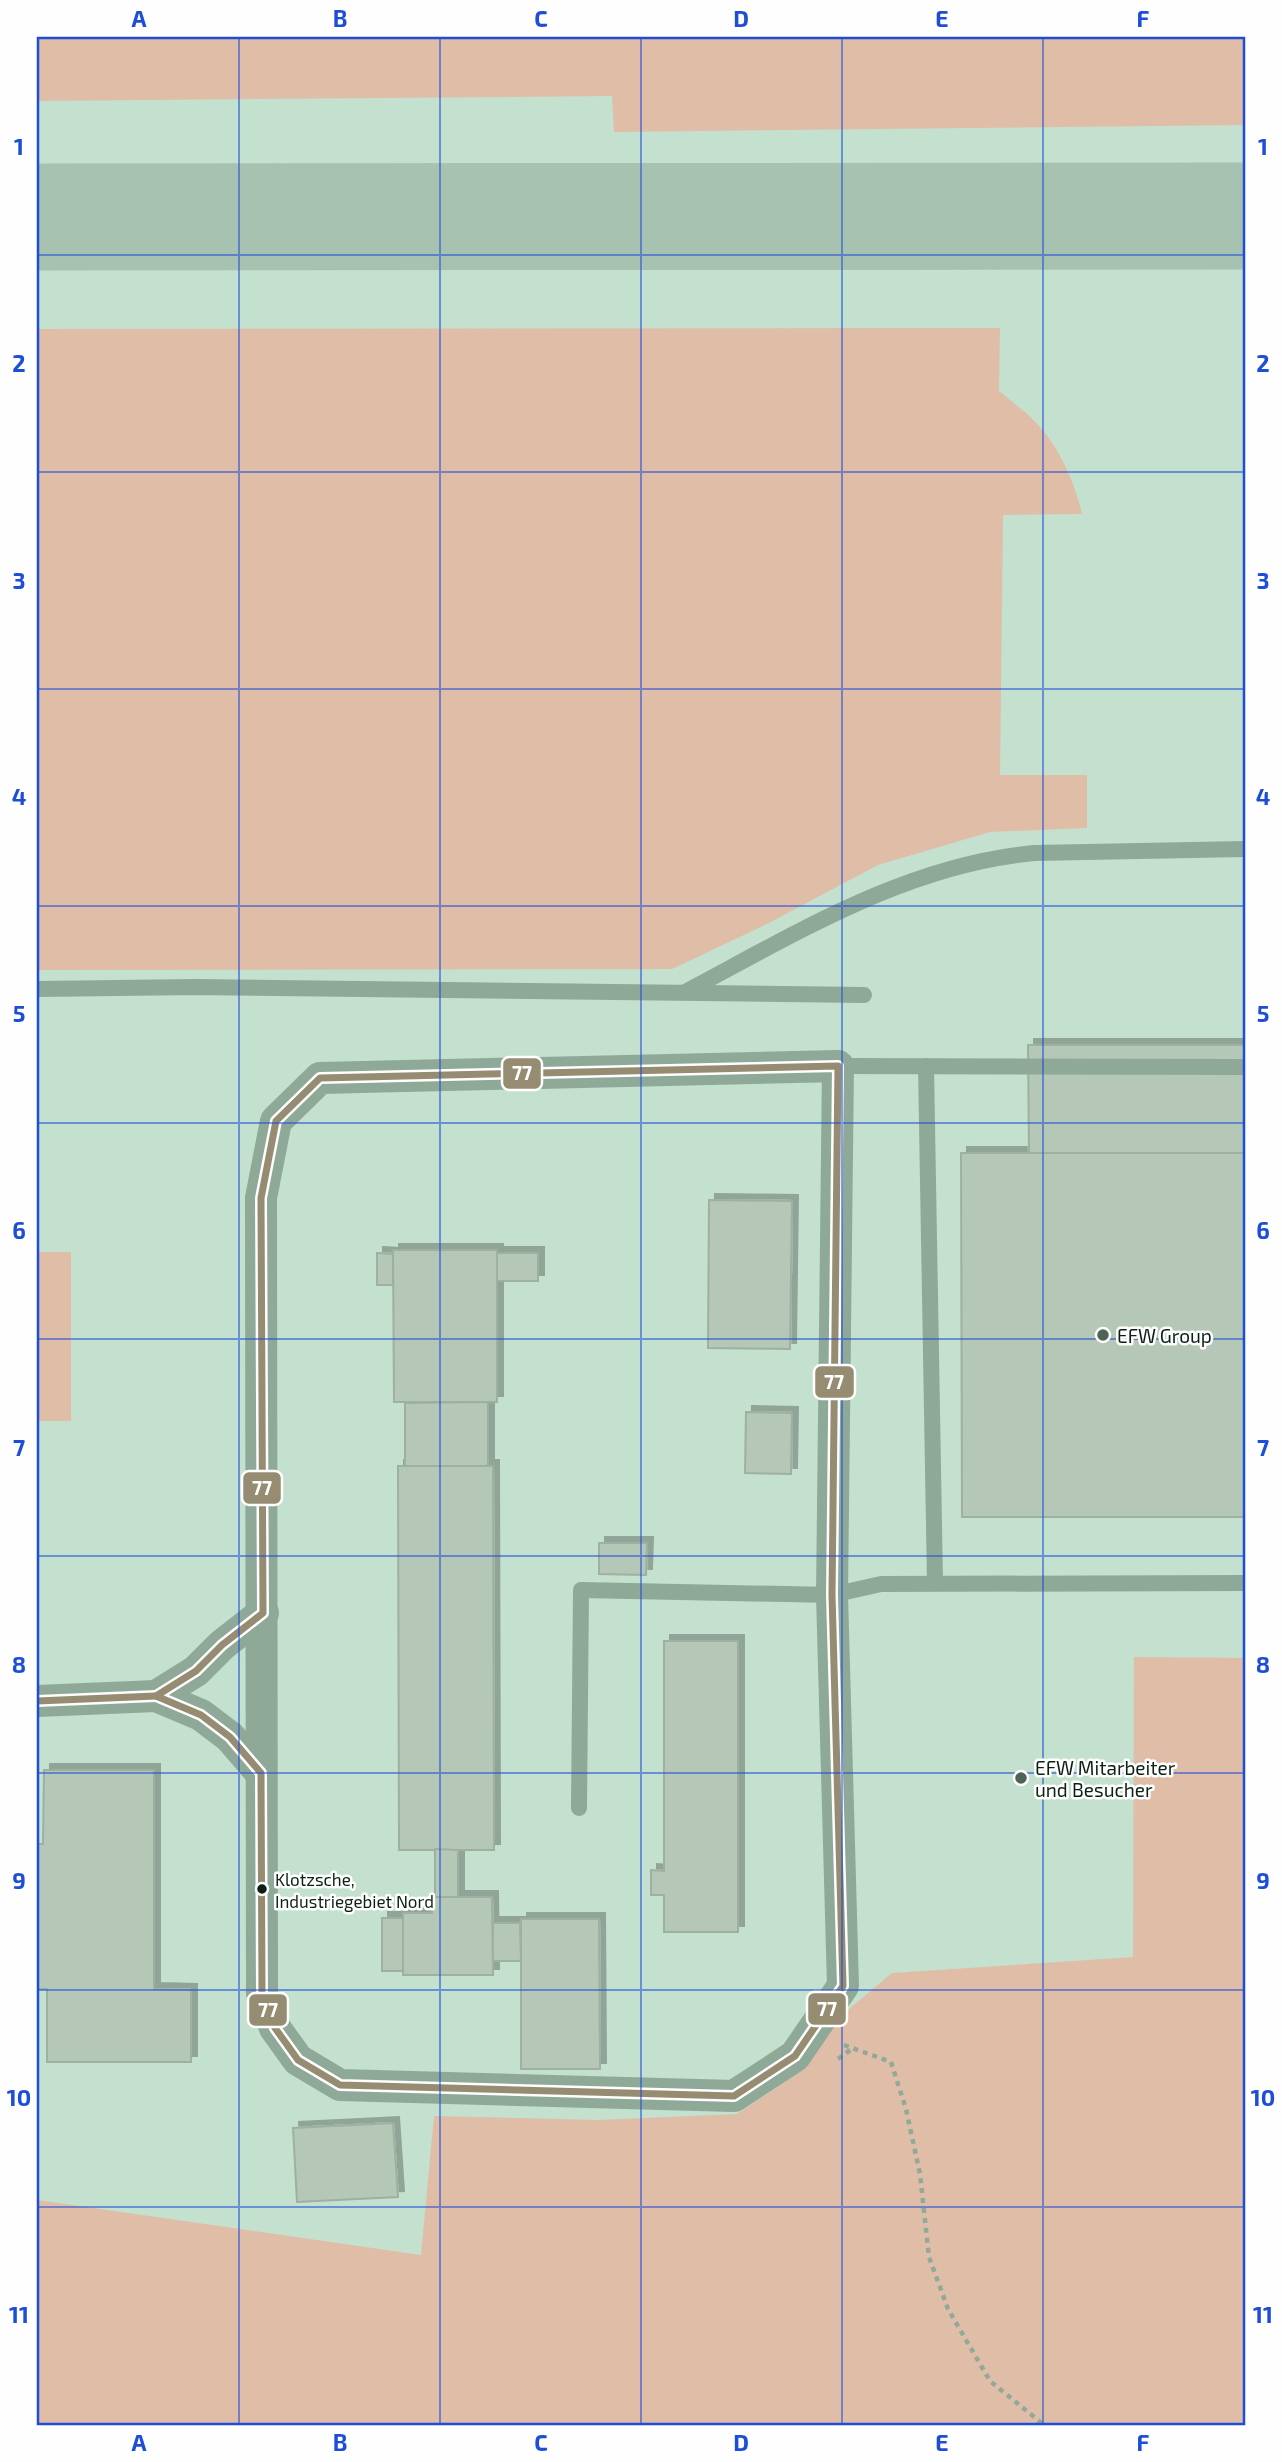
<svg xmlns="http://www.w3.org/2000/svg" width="1282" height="2462" viewBox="0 0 1282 2462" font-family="'Exo 2',sans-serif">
	<defs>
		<filter id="shadow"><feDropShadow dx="6" dy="-6" stdDeviation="0" flood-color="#0004"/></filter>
	</defs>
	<rect width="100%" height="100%" fill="#c4e0ce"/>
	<g fill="#e0bda7">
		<polygon points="37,37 1245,37 1245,125 614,132 612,96 37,101"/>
		<path d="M1000,328L999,391C1013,403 1028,413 1040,427C1061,451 1075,484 1082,514L1003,515L1000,775H1087V828L990,832L878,865L767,924L672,969L37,970V329Z"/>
		<rect x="37" y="1252" width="34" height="169"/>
		<polygon points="1134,1657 1245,1658 1245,2425 37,2425 37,2200 421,2255 434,2116 599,2120 737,2114 804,2069 843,2014 892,1973 1133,1957"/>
	</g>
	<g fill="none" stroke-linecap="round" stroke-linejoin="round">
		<polyline stroke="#a8c2b1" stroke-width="107" points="37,217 1245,216"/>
	</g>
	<g fill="#b5c8b7" stroke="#9eb09f" stroke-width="2" filter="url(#shadow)">
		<polygon points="1028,1045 1245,1045 1245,1153 1029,1153"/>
		<polygon points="961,1153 1245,1153 1245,1517 962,1517"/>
		<polygon points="709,1200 792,1201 790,1349 708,1348"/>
		<polygon points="393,1250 497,1250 497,1402 394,1402"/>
		<polygon points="377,1253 393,1254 393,1285 377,1285"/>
		<rect x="497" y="1253" width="41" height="28"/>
		<polygon points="488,1402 488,1466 405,1466 405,1403"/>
		<polygon points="746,1412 792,1413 791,1474 745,1473"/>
		<polygon points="398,1466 493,1466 494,1850 399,1850"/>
		<polygon points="599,1543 647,1543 646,1575 599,1574"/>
		<polygon points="664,1641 738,1641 738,1932 664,1932 664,1895 651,1895 651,1870 664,1871"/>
		<polygon points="44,1770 154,1770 154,1989 191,1990 191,2062 47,2062 47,1989 37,1989 37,1844 43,1844"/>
		<polygon points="435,1849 458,1850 458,1897 435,1897"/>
		<polygon points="432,1897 492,1897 493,1975 403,1975 403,1913 432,1913"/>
		<rect x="382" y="1918" width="21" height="53"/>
		<polygon points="521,1919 599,1919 600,2069 521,2069"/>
		<polygon points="493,1923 520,1923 521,1961 493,1961"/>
		<polygon points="393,2123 398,2197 297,2202 293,2128"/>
	</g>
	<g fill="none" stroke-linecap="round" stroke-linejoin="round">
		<g stroke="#91a99b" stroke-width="4.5" stroke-dasharray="5 5" stroke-linecap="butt">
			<polyline points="844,2045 891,2062 906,2109 920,2174 929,2257 948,2309 990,2381 1044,2425"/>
			<polyline points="838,2059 853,2048"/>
		</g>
		<g stroke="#8ea998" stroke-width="16">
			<polyline points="37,989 196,987 864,995"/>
			<path d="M685,992C797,933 906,865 1034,853L1245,849"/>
			<polyline points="838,1066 1245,1067"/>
			<polyline points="926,1066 935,1583"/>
			<polyline points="579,1808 581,1590 832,1595 881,1584 1245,1583"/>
		</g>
		<g stroke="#8ea998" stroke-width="32">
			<polygon points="838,1066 832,1595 843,1986 795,2056 734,2096 340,2085 298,2060 275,2028 262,1993 261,1198 276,1121 320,1078"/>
			<polyline points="156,1696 196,1671 222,1645 263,1613"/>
			<polyline points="37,1701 156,1696 201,1715 230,1737 261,1773"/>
		</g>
		<defs>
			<g id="bus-1">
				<polygon points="838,1066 832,1595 843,1986 795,2056 734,2096 340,2085 298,2060 275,2028 262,1993 261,1773 230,1737 201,1715 156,1696 196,1671 222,1645 263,1613 261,1198 276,1121 320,1078"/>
				<polyline points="37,1701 156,1696"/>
			</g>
		</defs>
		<use href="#bus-1" stroke="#fefefe" stroke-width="12"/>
		<use href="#bus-1" stroke="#958c72" stroke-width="7"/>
	</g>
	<path fill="none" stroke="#1d4ed8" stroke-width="2" stroke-opacity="0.55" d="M239,37V2425M440,37V2425M641,37V2425M842,37V2425M1043,37V2425M37,255H1245M37,472H1245M37,689H1245M37,906H1245M37,1123H1245M37,1339H1245M37,1556H1245M37,1773H1245M37,1990H1245M37,2207H1245"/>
	<g fill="#4c6355" stroke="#fefefe" stroke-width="2.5">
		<circle cx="1103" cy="1335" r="7"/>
		<circle cx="1021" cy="1778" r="7"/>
	</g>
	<circle fill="#0c2014" stroke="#fefefe" stroke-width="2.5" cx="262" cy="1889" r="6"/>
	<g text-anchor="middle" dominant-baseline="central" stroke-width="5" stroke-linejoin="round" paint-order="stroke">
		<g font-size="17" fill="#0c2014" stroke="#fefefe" text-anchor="start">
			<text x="275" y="1879">Klotzsche,<tspan x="275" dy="22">Industriegebiet Nord</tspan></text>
		</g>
		<g font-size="19" fill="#0c2014" stroke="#fefefe" text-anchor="start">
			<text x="1117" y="1335">EFW Group</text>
			<text x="1035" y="1767">EFW Mitarbeiter<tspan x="1035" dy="22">und Besucher</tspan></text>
		</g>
	</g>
	<g stroke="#fefefe" stroke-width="2.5">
		<rect x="502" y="1057" width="40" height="33" rx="7" fill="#958c72"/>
		<rect x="814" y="1365" width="41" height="34" rx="7" fill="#958c72"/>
		<rect x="242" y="1471" width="40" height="34" rx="7" fill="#958c72"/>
		<rect x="807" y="1992" width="40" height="34" rx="7" fill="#958c72"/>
		<rect x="248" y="1993" width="40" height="34" rx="7" fill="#958c72"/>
	</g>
	<g font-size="19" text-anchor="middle" font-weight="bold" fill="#fff">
		<text x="522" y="1080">77</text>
		<text x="834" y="1389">77</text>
		<text x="262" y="1495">77</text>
		<text x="827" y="2016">77</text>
		<text x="268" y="2017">77</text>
	</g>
	<rect width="1282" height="2462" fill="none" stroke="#fefefe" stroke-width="77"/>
	<rect x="38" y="38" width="1206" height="2386" fill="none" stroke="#1d4ed8" stroke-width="2.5"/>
	<g font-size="23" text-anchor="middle" font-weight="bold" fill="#1d4ed8">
		<text x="139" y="27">A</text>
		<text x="340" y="27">B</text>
		<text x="541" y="27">C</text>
		<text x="741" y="27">D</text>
		<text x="942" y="27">E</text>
		<text x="1143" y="27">F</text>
		<text x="19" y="155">1</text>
		<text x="1263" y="155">1</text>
		<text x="19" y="372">2</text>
		<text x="1263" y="372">2</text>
		<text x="19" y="589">3</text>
		<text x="1263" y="589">3</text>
		<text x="19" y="805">4</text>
		<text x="1263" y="805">4</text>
		<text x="19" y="1022">5</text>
		<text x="1263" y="1022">5</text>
		<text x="19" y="1239">6</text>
		<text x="1263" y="1239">6</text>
		<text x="19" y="1456">7</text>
		<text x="1263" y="1456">7</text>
		<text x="19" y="1673">8</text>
		<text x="1263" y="1673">8</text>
		<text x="19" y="1889">9</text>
		<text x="1263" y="1889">9</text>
		<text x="19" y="2106">10</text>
		<text x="1263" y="2106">10</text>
		<text x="19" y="2323">11</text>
		<text x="1263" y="2323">11</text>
		<text x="139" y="2451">A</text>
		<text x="340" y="2451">B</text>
		<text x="541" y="2451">C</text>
		<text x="741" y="2451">D</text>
		<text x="942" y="2451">E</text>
		<text x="1143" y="2451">F</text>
	</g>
</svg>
